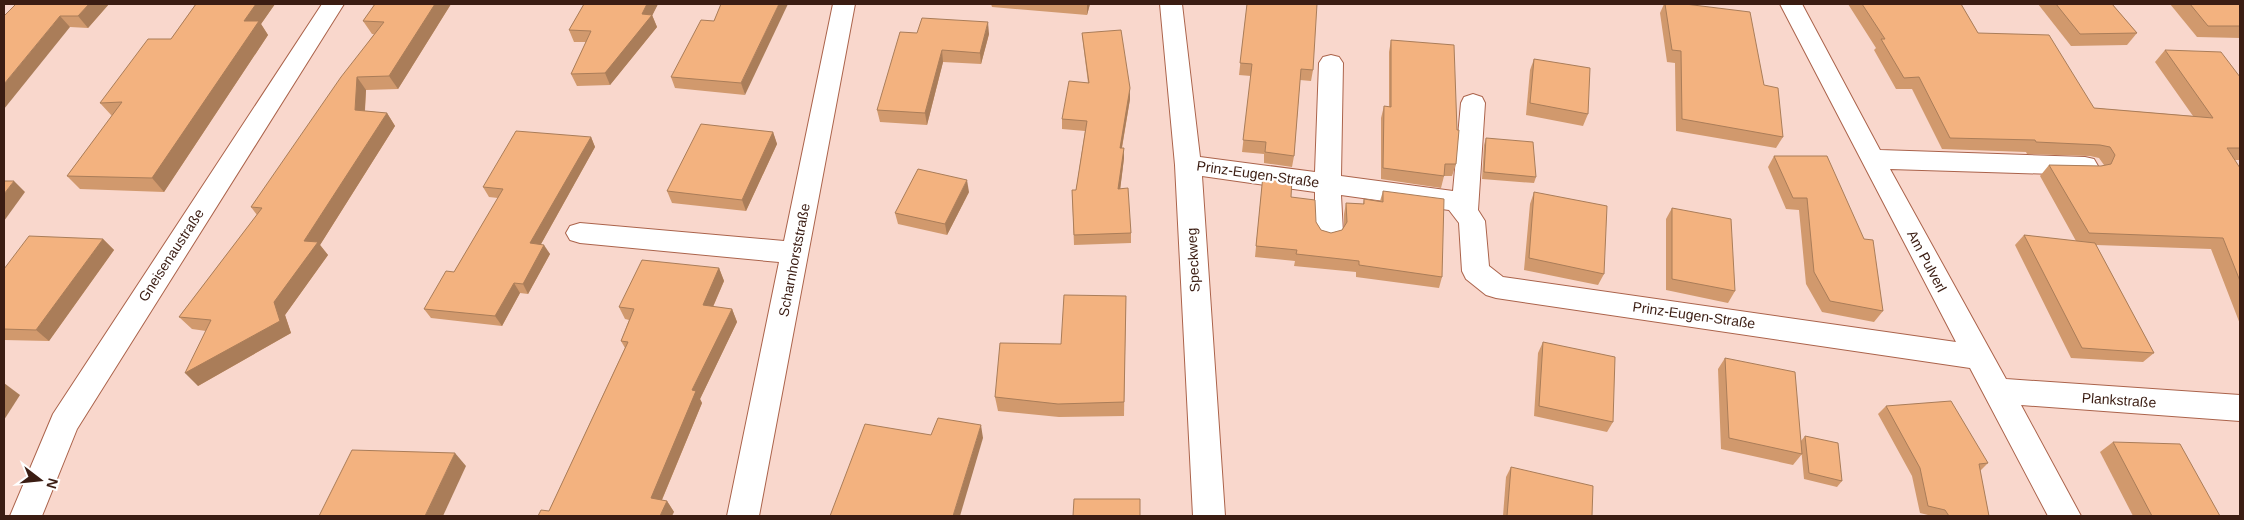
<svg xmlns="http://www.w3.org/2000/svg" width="2244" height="520" viewBox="0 0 2244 520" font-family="Helvetica,sans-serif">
	<rect width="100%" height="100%" fill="#f9d7cc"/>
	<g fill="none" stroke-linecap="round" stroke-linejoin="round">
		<defs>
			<g id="minor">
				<polygon points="322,4 344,4 77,429 42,516 10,516 53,414"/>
				<polygon points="833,4 855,4 759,516 727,516 779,262 580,243 570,240 566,233 570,226 580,223 784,241"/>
				<polygon points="1160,4 1182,4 1200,157 1315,172 1319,63 1323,57 1331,55 1339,57 1343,63 1341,176 1453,191 1461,103 1464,97 1473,94 1482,97 1485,103 1478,210 1485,221 1489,266 1503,277 1956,342 1780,4 1802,4 1880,150 2085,157 2094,159 2098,166 2094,173 2085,175 1890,169 2006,379 2240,395 2240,421 2021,405 2081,516 2048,516 1970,368 1496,298 1486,295 1466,279 1462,271 1459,223 1449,210 1341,195 1343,233 1339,240 1329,243 1319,240 1315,233 1315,192 1202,176 1225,516 1193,516 1175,165"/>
			</g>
		</defs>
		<use href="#minor" stroke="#ab634b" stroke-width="2"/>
		<use href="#minor" fill="#fff" fill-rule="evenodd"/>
	</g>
	<g fill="#d1996d">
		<polygon points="109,4 88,28 70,27 4,16"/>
		<polygon points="196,4 275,4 261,24 268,35 164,192 80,189 67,176 112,116 100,103 171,39"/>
		<polygon points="375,4 451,4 398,89 366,90 365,111 387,113 395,126 320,245 328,255 285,315 291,333 198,386 206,331 192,329 179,317 257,215 251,207 374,34 372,34 363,21"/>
		<polygon points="584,4 658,4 652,15 657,27 610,85 577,86 571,74 586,42 574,42 569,30"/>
		<polygon points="721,4 745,95 675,88 671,77 714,21"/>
		<polygon points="991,4 1090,4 1087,15 992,7"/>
		<polygon points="1247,4 1313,70 1311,81 1300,80 1294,156 1292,167 1264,163 1264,154 1242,152 1251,76 1239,75"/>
		<polygon points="1664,4 1685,4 1764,85 1783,137 1776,148 1676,131 1675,63 1667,62 1660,13"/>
		<polygon points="1848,4 1961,4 1978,33 2094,108 2193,116 2155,62 2165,50 2240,77 2240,160 2235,160 2240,168 2240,324 2211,249 2096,245 2154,353 2143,362 2071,358 2015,245 2024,235 2076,241 2040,176 2049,165 2101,166 2104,165 2099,158 2090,156 2027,154 2026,152 1942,149 1912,89 1896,89 1874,50 1876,48"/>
		<polygon points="2038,4 2112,4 2137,33 2127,45 2071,46"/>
		<polygon points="2170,4 2240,4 2240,38 2197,37"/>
		<polygon points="917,33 989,34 981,64 943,62 927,125 880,122 877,110"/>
		<polygon points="1082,33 1130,99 1122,148 1124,158 1120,189 1131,233 1131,243 1074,245 1072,190 1076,190 1085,131 1062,129 1062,119 1088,83 1083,43"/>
		<polygon points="1391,40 1457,130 1456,164 1452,176 1444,176 1441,188 1381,179 1381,118 1384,106 1389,107 1389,52"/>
		<polygon points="1534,59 1588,114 1583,126 1526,115 1530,70"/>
		<polygon points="773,132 777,144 746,211 672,203 667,191"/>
		<polygon points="591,137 595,147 541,244 550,254 528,294 520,293 502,326 431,318 424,309 454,272 498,198 489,197 483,187"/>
		<polygon points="1486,138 1536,177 1534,183 1482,179 1484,145"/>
		<polygon points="1774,156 1827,156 1883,311 1874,322 1822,312 1806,284 1799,210 1786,209 1768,167"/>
		<polygon points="1263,175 1291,197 1316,222 1321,230 1331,233 1342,230 1344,227 1344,214 1346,203 1363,204 1364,199 1380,201 1383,191 1442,277 1439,288 1356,277 1356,272 1294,266 1295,261 1255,257"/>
		<polygon points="969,192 947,235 898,224 895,213"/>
		<polygon points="1534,192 1604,274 1598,285 1524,270 1530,204"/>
		<polygon points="1672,208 1735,291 1728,303 1666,290 1666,219"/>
		<polygon points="103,239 114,250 49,341 4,340 4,269"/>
		<polygon points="719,268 724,281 713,307 732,309 737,322 700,399 702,403 662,500 667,501 674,512 549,511 625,348 621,341 629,320 625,319 619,307"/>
		<polygon points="1126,296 1124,416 1059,417 998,411 995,397 1061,344"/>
		<polygon points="1543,342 1613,422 1607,432 1534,416 1538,353"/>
		<polygon points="1725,358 1800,442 1805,436 1842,481 1837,487 1804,479 1801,447 1802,454 1793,465 1721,449 1718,369"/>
		<polygon points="1886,406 1988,463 1980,471 1989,516 1932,516 1920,513 1912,476 1878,414"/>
		<polygon points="2113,442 2220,516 2133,516 2100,452"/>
		<polygon points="1511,467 1592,516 1503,516 1506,477"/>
	</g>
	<g fill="#aa7d59">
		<polygon points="89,4 109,4 88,28 78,16"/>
		<polygon points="256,4 275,4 261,24 268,35 164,192 152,178 244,21"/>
		<polygon points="435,4 451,4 398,89 389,76"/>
		<polygon points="647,4 658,4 652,16 652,15 657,27 610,85 605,73"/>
		<polygon points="779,4 788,4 745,95 741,83"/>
		<polygon points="1087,4 1090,4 1087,15"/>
		<polygon points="60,16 70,27 4,109 4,84"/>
		<polygon points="988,22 989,34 981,64 980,53"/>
		<polygon points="942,50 943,62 927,125 925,113"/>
		<polygon points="357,77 366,90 364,123 355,110"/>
		<polygon points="1130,88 1130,99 1120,158 1120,148"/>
		<polygon points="387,113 395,126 320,245 328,255 285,315 291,333 198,386 185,373 274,302 304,241"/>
		<polygon points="773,132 777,144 746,211 742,200"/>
		<polygon points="591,137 595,147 536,253 530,243"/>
		<polygon points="1124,148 1124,158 1119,199 1118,189"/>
		<polygon points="967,180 969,192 947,235 945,224"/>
		<polygon points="14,181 25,192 4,221 4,194"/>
		<polygon points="103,239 114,250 49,341 36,330"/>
		<polygon points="544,245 550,254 528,294 523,284"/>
		<polygon points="719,268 724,281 708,318 703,305"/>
		<polygon points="514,283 520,293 502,326 495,316"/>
		<polygon points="732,309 737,322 700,399 702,403 658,509 651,498 692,390"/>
		<polygon points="4,383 20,395 4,420"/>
		<polygon points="981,425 983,438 960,516 953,516"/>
		<polygon points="455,453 466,466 443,516 425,516"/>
		<polygon points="667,501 674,512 672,516 660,516"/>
	</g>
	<g fill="#f3b27f" stroke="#aa7d59">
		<polygon points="16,4 89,4 78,16 60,16 4,84 4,16"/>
		<polygon points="196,4 256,4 244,21 259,21 152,178 67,176 122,102 100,103 148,39 171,39"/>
		<polygon points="375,4 435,4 389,76 357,77 355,110 387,113 304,241 318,242 274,302 280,321 185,373 211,320 179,317 262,208 251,207 341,77 384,22 363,21"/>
		<polygon points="584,4 647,4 642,14 652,15 605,73 571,74 591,31 569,30"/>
		<polygon points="721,4 779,4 741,83 671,77 701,20 714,21"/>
		<polygon points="1247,4 1317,4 1313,70 1301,69 1294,156 1265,152 1266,142 1243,140 1252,64 1240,63"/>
		<polygon points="1665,4 1685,4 1750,12 1764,85 1778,88 1783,137 1682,119 1681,51 1672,50"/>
		<polygon points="1862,4 1961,4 1978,33 2049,35 2094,108 2213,118 2165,50 2221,52 2240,77 2240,148 2227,148 2240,168 2240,281 2223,238 2089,233 2049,165 2101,166 2111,164 2115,155 2110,147 2100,145 2036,142 2035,140 1950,138 1919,77 1904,78 1881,39 1885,39"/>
		<polygon points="2056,4 2112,4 2137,33 2080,34"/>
		<polygon points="2190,4 2240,4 2240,26 2208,26"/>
		<polygon points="922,18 988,22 980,53 942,50 925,113 877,110 900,32 917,33"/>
		<polygon points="1121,30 1130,88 1120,148 1124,148 1118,189 1128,188 1131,233 1074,235 1072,190 1076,190 1087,121 1062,119 1069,81 1089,83 1082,33"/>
		<polygon points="1391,40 1454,45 1457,130 1459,130 1456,164 1445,164 1444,176 1383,168 1384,106 1391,107"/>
		<polygon points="1534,59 1590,68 1588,114 1530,103"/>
		<polygon points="701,124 773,132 742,200 667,191"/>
		<polygon points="516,131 591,137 530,243 544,245 523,284 514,283 495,316 424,309 446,271 454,272 503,189 483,187"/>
		<polygon points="1486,138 1533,142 1536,177 1484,172"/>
		<polygon points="1774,156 1827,156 1864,239 1873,240 1883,311 1830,301 1814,272 1807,198 1793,198"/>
		<polygon points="918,169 967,180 945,224 895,213"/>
		<polygon points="1263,175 1292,179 1291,197 1315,200 1316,222 1321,230 1331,233 1342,230 1347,222 1346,203 1364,204 1364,199 1383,202 1383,191 1444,199 1442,277 1359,265 1359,261 1296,254 1297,250 1256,246"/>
		<polygon points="4,181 14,181 4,194"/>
		<polygon points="1534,192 1607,206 1604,274 1529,258"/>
		<polygon points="1672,208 1731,219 1735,291 1672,279"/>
		<polygon points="2024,235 2095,243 2154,353 2082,348"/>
		<polygon points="29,236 103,239 36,330 4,329 4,269"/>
		<polygon points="642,260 719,268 703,305 732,309 692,390 696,391 651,498 667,501 660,516 538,516 541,510 549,511 628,342 621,341 634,309 619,307"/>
		<polygon points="1064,295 1126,296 1124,402 1058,404 995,397 1000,343 1061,344"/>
		<polygon points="1543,342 1615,357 1613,422 1539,406"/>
		<polygon points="1725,358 1795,372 1802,454 1729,438"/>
		<polygon points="1951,401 1988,463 1979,464 1989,516 1949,516 1945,510 1928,506 1920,468 1886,406"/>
		<polygon points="938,418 981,425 953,516 830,516 865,424 931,435"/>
		<polygon points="1805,436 1838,443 1842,481 1809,473"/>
		<polygon points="2113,442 2180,444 2220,516 2152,516"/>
		<polygon points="352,450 455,453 425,516 319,516"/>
		<polygon points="1511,467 1593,486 1592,516 1507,516"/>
		<polygon points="1074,499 1140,499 1140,516 1073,516"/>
	</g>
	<g text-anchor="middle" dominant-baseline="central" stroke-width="4.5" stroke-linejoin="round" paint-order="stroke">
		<g font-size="14" fill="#3b1d13" stroke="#fff">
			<text transform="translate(1258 174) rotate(8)">Prinz-Eugen-Straße</text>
			<text transform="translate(171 255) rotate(-57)">Gneisenaustraße</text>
			<text transform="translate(794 260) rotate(-79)">Scharnhorststraße</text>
			<text transform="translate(1193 260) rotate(-93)">Speckweg</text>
			<text transform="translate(1927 261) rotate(62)">Am Pulverl</text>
			<text transform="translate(1694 315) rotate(8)">Prinz-Eugen-Straße</text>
			<text transform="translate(2119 400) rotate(4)">Plankstraße</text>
		</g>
	</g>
	<rect width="2244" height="520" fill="none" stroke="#3b1d13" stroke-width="10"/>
	<g transform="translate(40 480) rotate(106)" stroke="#ffffff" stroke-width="4" paint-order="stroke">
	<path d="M0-4L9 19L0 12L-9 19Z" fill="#3b1d13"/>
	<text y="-8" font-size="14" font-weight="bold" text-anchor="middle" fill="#3b1d13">N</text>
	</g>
</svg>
